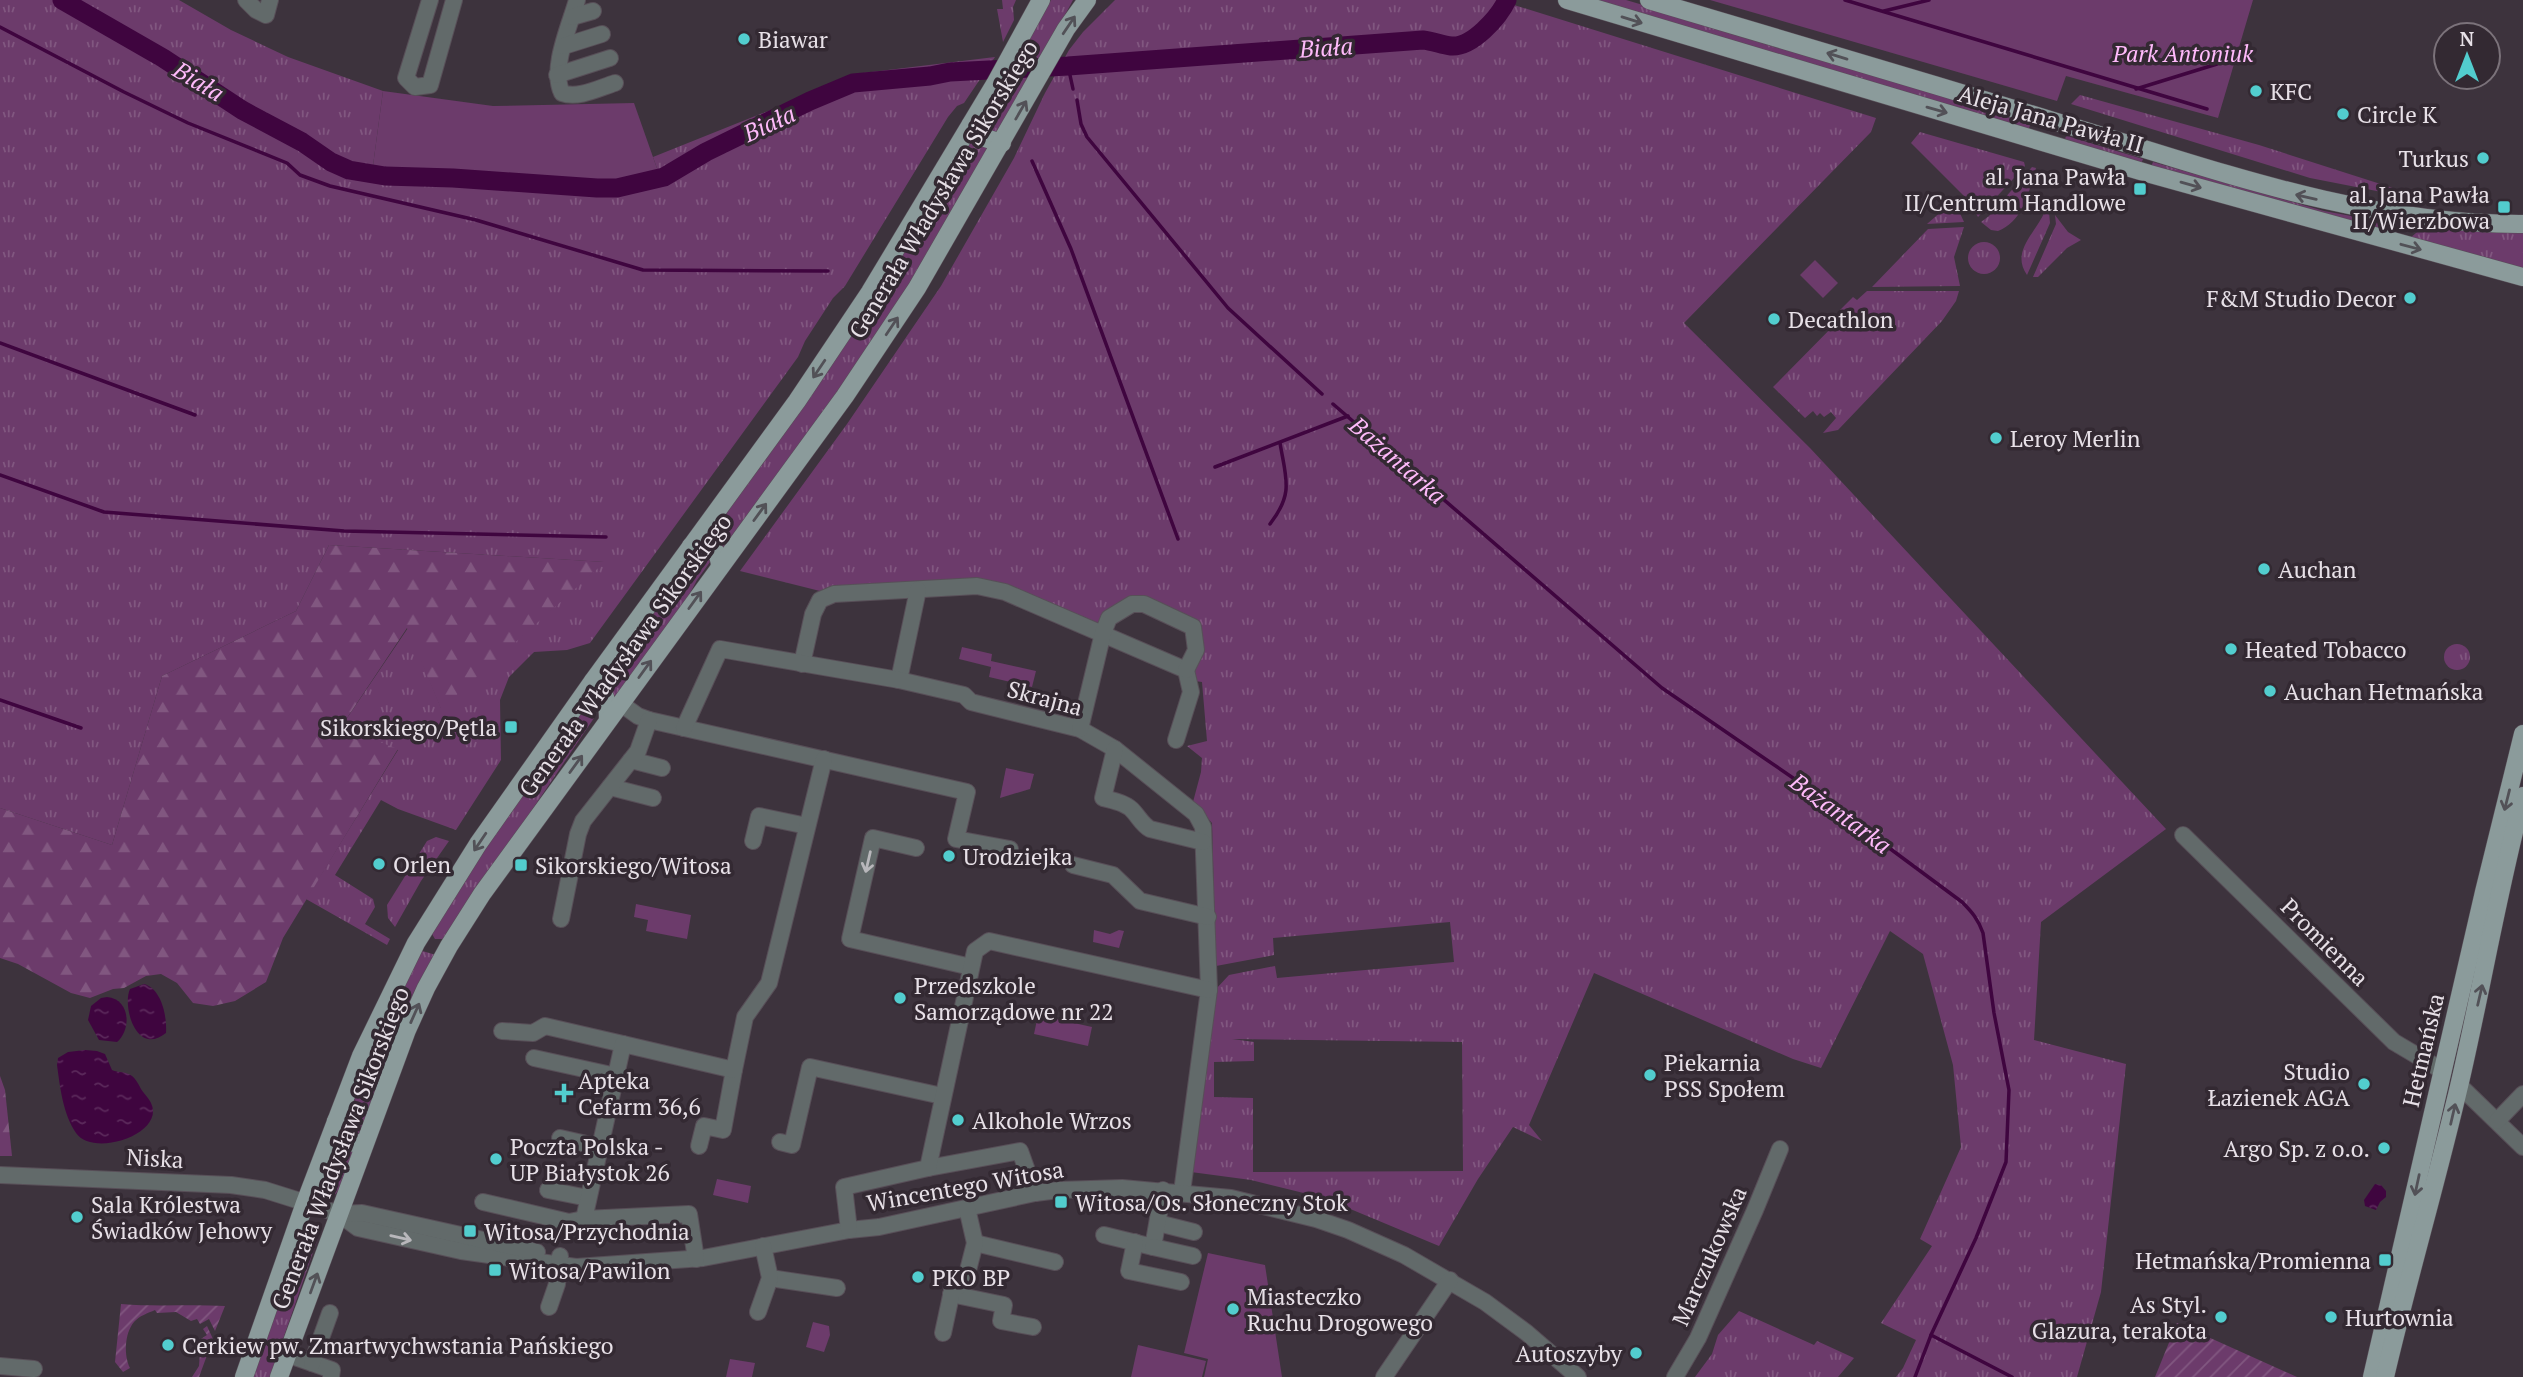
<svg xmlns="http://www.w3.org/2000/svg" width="2523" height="1377" viewBox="0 0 2523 1377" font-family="'PT Serif',serif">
	<defs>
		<pattern id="grass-tufts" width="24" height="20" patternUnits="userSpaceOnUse" patternTransform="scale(1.75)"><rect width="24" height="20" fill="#6c3b6b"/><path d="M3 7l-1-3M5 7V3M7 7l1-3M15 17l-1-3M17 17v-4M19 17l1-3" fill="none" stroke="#815780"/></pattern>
		<pattern id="forest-firs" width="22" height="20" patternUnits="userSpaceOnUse" patternTransform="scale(1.75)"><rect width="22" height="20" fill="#6c3b6b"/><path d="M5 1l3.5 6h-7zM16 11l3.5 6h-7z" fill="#815780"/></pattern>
		<pattern id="garden-furrows" width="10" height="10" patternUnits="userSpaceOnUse" patternTransform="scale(1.75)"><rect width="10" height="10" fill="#6c3b6b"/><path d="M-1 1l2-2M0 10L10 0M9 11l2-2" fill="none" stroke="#815780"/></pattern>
		<pattern id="water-ripples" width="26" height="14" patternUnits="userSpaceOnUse" patternTransform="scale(1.75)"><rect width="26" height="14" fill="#3f053f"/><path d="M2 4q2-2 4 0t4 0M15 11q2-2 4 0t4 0" fill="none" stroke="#5b295b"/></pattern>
	</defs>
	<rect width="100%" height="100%" fill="#3d333d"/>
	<g fill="url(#grass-tufts)" fill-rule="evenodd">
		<polygon points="0,0 179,0 231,30 288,57 383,91 372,173 597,187 617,188 660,177 653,157 863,73 995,57 964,103 957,106 948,117 845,286 833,298 805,341 798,357 590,643 567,650 534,652 509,677 500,700 501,760 456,830 398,809 381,800 335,875 373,899 375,907 365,924 390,939 387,945 306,899 398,750 341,727 408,628 441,708 604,562 329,545 296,611 162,676 112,845 0,808"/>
		<polygon points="1002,0 1016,0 1013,7 1014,20 1003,42 997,9 1003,9"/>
		<path d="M1051,0H1073L1004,128C997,132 991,133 985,126L984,115Z"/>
		<path d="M1115,0H1498L1876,118L1871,132L1684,323L1810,448L2166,829L2041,922L2034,1040L2126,1064L2101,1292L2077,1377H1896L1903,1368L1916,1340L1881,1323L1932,1246L1920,1239L1961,1147L1953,1065L1923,954L1890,931L1821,1068L1793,1059L1594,973L1529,1125L1542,1141L1513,1127L1478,1179L1439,1246L1324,1198L1251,1180L1191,1172L1216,989L1229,975L1275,966L1277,978L1454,962L1450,922L1273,938L1274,955L1216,966L1212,823L1193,802L1201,772L1202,758L1187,746L1207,741L1202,682L1195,681L1194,675L1200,652L1198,624L1136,599L1110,611L1097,625L977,582L820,591L740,571L847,424L941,286L1014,158L1045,93L1069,50L1083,32ZM1232,1039L1462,1042L1463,1171L1253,1172V1098L1214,1097V1062L1254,1061V1042Z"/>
		<polygon points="1592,0 1626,0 2032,120 2028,131"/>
		<polygon points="2080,95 2259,145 2393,188 2392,194 2310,178 2071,104"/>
		<polygon points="1920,132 2024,162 2025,166 1978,217 1968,200 1911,143"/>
		<polygon points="973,133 989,146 913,281 786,469 723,554 719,543 706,538"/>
		<polygon points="2067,136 2143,159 2141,164 2067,141 2065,138"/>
		<polygon points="2153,162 2324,211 2406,226 2386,231 2151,167"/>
		<path d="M2032,167L2036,168C2029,191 2023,222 1998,231L1991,230L1981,222L1989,216Z"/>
		<polygon points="1951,203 1957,207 1964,222 1927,224"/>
		<path d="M2045,211L2049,212L2050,223L2027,275C2010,251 2037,232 2045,211Z"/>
		<polygon points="2055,215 2068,232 2081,240 2067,248 2038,277 2033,277 2056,224"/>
		<polygon points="1964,227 1954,257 1960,286 1872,287 1928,229"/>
		<polygon points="2422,228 2523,233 2523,268 2410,238"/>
		<circle cx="1984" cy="258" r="16"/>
		<polygon points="1867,291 1959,291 1956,301 1942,321 1838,430 1823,433 1836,418 1831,412 1824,417 1820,413 1817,416 1813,411 1805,418 1773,387 1844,315 1840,310 1853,297 1857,300"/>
		<polygon points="695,552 708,553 710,562 697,580 681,610 611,704 601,682"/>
		<circle cx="2457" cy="657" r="13"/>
		<polygon points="582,710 594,718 445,939 435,939 432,934 498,827"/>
		<polygon points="436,837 449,841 421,881 395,927 388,918 387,905 427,841"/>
		<polygon points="419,950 436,955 357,1137 344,1128 374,1049"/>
		<path d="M340,1140L356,1148L341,1187L334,1196L327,1197C320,1181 334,1156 340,1140Z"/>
		<polygon points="302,1233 318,1238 270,1377 252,1377"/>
		<polygon points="1739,1311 1814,1345 1817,1341 1854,1358 1838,1377 1695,1377 1712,1354 1718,1335"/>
	</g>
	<g fill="url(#forest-firs)">
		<polygon points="329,545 605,562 441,709 407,628 341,727 398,749 283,938 266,982 235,1001 213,1006 193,1003 177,983 161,974 146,976 124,988 113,989 90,998 71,993 18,964 0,958 0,808 112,845 162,676 296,611"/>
		<polygon points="0,1076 5,1090 12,1156 0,1156"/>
	</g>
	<g fill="#6c3b6b">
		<polygon points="1710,0 2253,0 2218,118 2066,76 2057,101"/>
		<polygon points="383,91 493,106 634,103 660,177 617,188 372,173"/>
		<polygon points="1815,260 1838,283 1823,298 1800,275"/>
		<polygon points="1866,306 1881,318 1861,343 1846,331"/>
		<polygon points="962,647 992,654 991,661 1036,671 1032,687 989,677 991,667 959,659"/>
		<polygon points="1006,768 1034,774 1030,789 1000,798"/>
		<polygon points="636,904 691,915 687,939 646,931 648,920 634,917"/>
		<polygon points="1094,930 1110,934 1119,930 1124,931 1119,948 1093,942"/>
		<polygon points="1038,1015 1092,1027 1088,1046 1034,1034"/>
		<polygon points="717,1179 751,1186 748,1203 713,1195"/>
		<polygon points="1208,1253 1265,1265 1282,1377 1204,1377 1208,1359 1184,1353"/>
		<polygon points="813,1322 829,1326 830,1335 824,1352 806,1347"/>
		<polygon points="1138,1345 1206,1361 1202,1377 1131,1377"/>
		<polygon points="730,1359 755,1363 752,1377 726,1377"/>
	</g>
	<g fill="url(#garden-furrows)">
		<path d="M121,1304C156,1307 190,1304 225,1306L215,1331L209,1319L200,1324L197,1319L191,1321L176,1312L157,1313L155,1310C148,1313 139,1316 134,1322C124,1334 124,1356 130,1368L123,1372L115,1362Z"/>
		<polygon points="2177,1323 2297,1377 2155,1377"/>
		<polygon points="207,1326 213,1339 199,1377 192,1377 199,1366 201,1339 207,1335 203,1329"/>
	</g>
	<g fill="url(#water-ripples)">
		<path d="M144,984C162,989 167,1017 166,1033C136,1057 122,1006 130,989Z"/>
		<path d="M107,997C130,999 132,1029 117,1042L99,1040L88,1020L91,1006L101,998Z"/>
		<path d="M85,1050L97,1051L105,1054L112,1070C119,1073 126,1071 132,1076C136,1079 139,1085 141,1089C144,1094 149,1098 151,1103C166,1134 93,1158 76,1133C63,1114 60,1087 57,1065L58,1058L68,1052Z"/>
		<polygon points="2375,1184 2381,1185 2386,1191 2386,1197 2380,1202 2376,1210 2365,1206 2364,1200"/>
	</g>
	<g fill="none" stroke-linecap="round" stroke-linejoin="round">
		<g stroke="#3f053f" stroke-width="3.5">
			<polyline points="1845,0 2207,109"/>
			<polyline points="1884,11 1929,0"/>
			<polyline points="0,27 124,92 188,123 287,163 300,175 330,186 476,220 643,270 828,271"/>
			<polyline points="1068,66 1073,89"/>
			<polyline points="2136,89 2217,64"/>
			<polyline points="1077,100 1081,124 1087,137 1228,308 1322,394"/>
			<polyline points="1032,161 1071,249 1178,539"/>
			<polyline points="0,343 195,415"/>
			<path d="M1333,404L1662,688L1815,793L1962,902C1972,912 1978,919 1983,933L1994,1013L2009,1090L2006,1162L1976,1238L1931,1335L1915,1377"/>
			<polyline points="1215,467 1348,416"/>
			<polyline points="0,475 104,512 344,531 606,537"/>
			<path d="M1270,524C1294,493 1286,479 1280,443"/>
			<polyline points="0,700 81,728"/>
			<polyline points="1931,1335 2012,1377"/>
		</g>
		<path stroke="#3f053f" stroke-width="19" d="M62,0L163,58L242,110L302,142L331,162L349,170L385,176L453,178L597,188H617L664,177L706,152L810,101L853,83L930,76L950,72L1068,66L1423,40C1433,41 1442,45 1451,46C1472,48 1499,17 1507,0"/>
		<defs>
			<g id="minor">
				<polyline points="246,0 256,10 266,15 270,0"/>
				<polyline points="430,0 406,78 415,87 430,85 454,0"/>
				<path d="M577,0C570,25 550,69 562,93C578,99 599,88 615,83"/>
				<polyline points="572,17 593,11"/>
				<polyline points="564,46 602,34"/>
				<polyline points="557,75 610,58"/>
				<polyline points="802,664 813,614 820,600 834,594 977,586 1005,592 1186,670 1191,692 1176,740"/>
				<polyline points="899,680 918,590"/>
				<polyline points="620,703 638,716 649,720 967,792 956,839 1010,849"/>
				<polyline points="684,728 720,649 899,680 964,695 971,702 1080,729 1115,749 1196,814 1203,827 1209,990 1182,1192"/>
				<polyline points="1080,729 1103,633 1109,618 1132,604 1144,604 1193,627 1196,650 1186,670"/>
				<path d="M1115,749L1103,798C1114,801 1127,803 1134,812C1140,819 1143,825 1150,829L1203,842"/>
				<polyline points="631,760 662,768"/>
				<polyline points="610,787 653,798"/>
				<polyline points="2183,835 2394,1042 2443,1071"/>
				<polyline points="753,841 759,816 807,826"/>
				<polyline points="916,848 873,838 850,939 971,967"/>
				<polyline points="1073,865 1113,875 1140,901 1208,917"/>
				<polyline points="561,919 578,834 583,821 638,751 649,720"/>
				<polyline points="502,1031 533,1033 545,1026 623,1044"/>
				<polyline points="534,1058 616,1076"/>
				<polyline points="2459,1085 2523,1147"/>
				<polyline points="2497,1121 2523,1094"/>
				<polyline points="560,1138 600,1147"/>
				<polyline points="780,1142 792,1145 810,1067 942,1096"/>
				<polyline points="699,1146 704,1126 723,1130 734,1070"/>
				<polyline points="928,1168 1020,1151 1035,1193"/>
				<polyline points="0,1175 231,1185 265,1190 300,1201 339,1214 358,1228 461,1251 576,1267 703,1258 849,1230 879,1227 1035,1193 1059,1190 1122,1188 1231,1198 1316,1219 1348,1230 1404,1255 1485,1302 1527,1333 1578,1377"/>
				<polyline points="548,1190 588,1198"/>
				<polyline points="483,1202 569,1222 584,1219"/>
				<polyline points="339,1214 362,1213 537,1252"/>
				<polyline points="1158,1223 1194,1232"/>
				<polyline points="849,1230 844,1187 928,1168 975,951 989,941 1209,990"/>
				<polyline points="1104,1235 1153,1247 1163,1190"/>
				<polyline points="1135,1242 1129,1271 1181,1282"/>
				<polyline points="975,1243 1055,1262"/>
				<polyline points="1153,1247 1193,1256"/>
				<polyline points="696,1259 689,1214 584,1219 623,1044 734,1070 745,1017 769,983 824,759"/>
				<polyline points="770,1278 837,1288"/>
				<polyline points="951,1294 1004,1305 1001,1321 1033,1327"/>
				<polyline points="549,1307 557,1284 560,1256"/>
				<polyline points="758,1312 770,1278 763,1246"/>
				<polyline points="943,1333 952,1291 965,1282 975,1243 967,1208"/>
				<polyline points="289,1355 332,1370 331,1377"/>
				<polyline points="312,1363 330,1313"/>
				<polyline points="0,1366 34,1369"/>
				<polyline points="1384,1377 1450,1280"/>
				<polyline points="1675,1377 1698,1338 1755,1210 1780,1149"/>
			</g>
			<g id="major">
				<polyline points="1567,0 2150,174 2523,277"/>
				<path d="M1649,0C1790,42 1930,83 2070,126C2218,171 2366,225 2523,224"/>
				<polyline points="971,124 985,138 1002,143"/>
				<path d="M691,546C707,541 720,550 720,567"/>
				<path d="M593,681C606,692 608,703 608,720"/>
				<path d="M336,1121C338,1137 349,1145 364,1143"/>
				<polyline points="244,1377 305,1203 361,1056 416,943 478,844 593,681 797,401 870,292 995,84 1041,0"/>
				<polyline points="279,1377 407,1030 426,988 449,946 482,894 845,396 917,288 1066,29 1087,0"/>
				<polyline points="2372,1377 2484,892 2523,734"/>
				<path d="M2385,1377C2408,1278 2437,1181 2460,1082C2482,987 2498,890 2523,796"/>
			</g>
		</defs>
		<use href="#minor" stroke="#584f58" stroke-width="18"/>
		<use href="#major" stroke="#584f58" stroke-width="19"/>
		<use href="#minor" stroke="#626a6a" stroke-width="16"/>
		<use href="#major" stroke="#8b9b9b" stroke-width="18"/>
	</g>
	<defs><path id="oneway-shaft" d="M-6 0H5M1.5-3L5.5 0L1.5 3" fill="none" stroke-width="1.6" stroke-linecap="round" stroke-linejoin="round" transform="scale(1.75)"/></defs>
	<g stroke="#525157">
		<use href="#oneway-shaft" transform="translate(1632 20) rotate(17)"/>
		<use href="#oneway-shaft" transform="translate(1069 25) rotate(-56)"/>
		<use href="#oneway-shaft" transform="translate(1837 56) rotate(-163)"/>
		<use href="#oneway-shaft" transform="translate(1021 110) rotate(-60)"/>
		<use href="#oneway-shaft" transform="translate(1937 110) rotate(16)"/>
		<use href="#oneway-shaft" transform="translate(2191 185) rotate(16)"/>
		<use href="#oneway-shaft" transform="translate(2306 197) rotate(-167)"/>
		<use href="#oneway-shaft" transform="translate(2411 247) rotate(15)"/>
		<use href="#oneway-shaft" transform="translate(892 326) rotate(-56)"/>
		<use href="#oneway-shaft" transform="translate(819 369) rotate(124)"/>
		<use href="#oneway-shaft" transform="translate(760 512) rotate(-54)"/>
		<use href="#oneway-shaft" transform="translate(695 600) rotate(-54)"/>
		<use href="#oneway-shaft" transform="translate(645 669) rotate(-54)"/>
		<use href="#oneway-shaft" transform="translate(576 764) rotate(-54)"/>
		<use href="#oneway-shaft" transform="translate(2507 800) rotate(104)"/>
		<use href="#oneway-shaft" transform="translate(480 842) rotate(124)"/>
		<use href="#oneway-shaft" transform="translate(2480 995) rotate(-77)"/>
		<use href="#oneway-shaft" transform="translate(415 1013) rotate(-66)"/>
		<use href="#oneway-shaft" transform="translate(2453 1114) rotate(-77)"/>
		<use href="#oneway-shaft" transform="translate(2417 1185) rotate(102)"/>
		<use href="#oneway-shaft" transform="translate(314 1283) rotate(-70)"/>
	</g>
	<g stroke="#b8b7bb">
		<use href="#oneway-shaft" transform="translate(868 862) rotate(103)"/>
		<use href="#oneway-shaft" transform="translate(401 1238) rotate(13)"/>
	</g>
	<g fill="#52cdce" stroke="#332932" stroke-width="2.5">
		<circle cx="744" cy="39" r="7"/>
		<circle cx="2256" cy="91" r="7"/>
		<circle cx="2343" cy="114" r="7"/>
		<circle cx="2483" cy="158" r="7"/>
		<rect x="2133" y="182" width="14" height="14" rx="3.5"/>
		<rect x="2497" y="200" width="14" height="14" rx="3.5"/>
		<circle cx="2410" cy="298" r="7"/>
		<circle cx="1774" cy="319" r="7"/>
		<circle cx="1996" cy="438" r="7"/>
		<circle cx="2264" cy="569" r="7"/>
		<circle cx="2231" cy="649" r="7"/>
		<circle cx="2270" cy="691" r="7"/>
		<rect x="504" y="720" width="14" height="14" rx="3.5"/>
		<circle cx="949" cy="856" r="7"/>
		<circle cx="379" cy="864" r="7"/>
		<rect x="514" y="858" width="14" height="14" rx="3.5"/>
		<circle cx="900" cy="998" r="7"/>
		<circle cx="1650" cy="1075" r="7"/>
		<circle cx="2364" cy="1084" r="7"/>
		<path d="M560.5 1082.5h7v7h7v7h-7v7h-7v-7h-7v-7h7z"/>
		<circle cx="958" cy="1120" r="7"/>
		<circle cx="2384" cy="1148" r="7"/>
		<circle cx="496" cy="1159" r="7"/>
		<rect x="1054" y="1195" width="14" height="14" rx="3.5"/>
		<circle cx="77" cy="1217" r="7"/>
		<rect x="463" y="1224" width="14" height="14" rx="3.5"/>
		<rect x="2378" y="1253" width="14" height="14" rx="3.5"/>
		<rect x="488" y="1263" width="14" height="14" rx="3.5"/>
		<circle cx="918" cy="1277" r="7"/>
		<circle cx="1233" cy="1309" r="7"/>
		<circle cx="2221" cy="1317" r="7"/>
		<circle cx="2331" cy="1317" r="7"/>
		<circle cx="168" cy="1345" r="7"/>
		<circle cx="1636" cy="1353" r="7"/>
	</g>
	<g text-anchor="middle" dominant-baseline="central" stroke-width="7" stroke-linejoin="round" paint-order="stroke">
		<g font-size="23" fill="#e7e0e7" stroke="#332932" text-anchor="start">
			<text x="758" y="39">Biawar</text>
			<text x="2270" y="91">KFC</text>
			<text x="2357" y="114">Circle K</text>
			<text x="2469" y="158" text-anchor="end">Turkus</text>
			<text x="2126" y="176" text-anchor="end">al. Jana Pawła<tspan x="2126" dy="26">II/Centrum Handlowe</tspan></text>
			<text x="2490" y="194" text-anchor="end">al. Jana Pawła<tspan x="2490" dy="26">II/Wierzbowa</tspan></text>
			<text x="2396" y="298" text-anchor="end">F&amp;M Studio Decor</text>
			<text x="1788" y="319">Decathlon</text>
			<text x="2010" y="438">Leroy Merlin</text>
			<text x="2278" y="569">Auchan</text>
			<text x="2245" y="649">Heated Tobacco</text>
			<text x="2284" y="691">Auchan Hetmańska</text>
			<text x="497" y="727" text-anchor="end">Sikorskiego/Pętla</text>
			<text x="963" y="856">Urodziejka</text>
			<text x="393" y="864">Orlen</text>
			<text x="535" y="865">Sikorskiego/Witosa</text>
			<text x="914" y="985">Przedszkole<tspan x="914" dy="26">Samorządowe nr 22</tspan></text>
			<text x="1664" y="1062">Piekarnia<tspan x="1664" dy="26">PSS Społem</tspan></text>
			<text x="2350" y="1071" text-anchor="end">Studio<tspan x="2350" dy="26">Łazienek AGA</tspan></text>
			<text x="578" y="1080">Apteka<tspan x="578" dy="26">Cefarm 36,6</tspan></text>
			<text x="972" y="1120">Alkohole Wrzos</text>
			<text x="510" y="1146">Poczta Polska -<tspan x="510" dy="26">UP Białystok 26</tspan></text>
			<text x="2370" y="1148" text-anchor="end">Argo Sp. z o.o.</text>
			<text x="1075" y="1202">Witosa/Os. Słoneczny Stok</text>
			<text x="91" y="1204">Sala Królestwa<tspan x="91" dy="26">Świadków Jehowy</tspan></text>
			<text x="484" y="1231">Witosa/Przychodnia</text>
			<text x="2371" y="1260" text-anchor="end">Hetmańska/Promienna</text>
			<text x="509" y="1270">Witosa/Pawilon</text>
			<text x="932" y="1277">PKO BP</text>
			<text x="1247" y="1296">Miasteczko<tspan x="1247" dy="26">Ruchu Drogowego</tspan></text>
			<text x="2207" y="1304" text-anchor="end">As Styl.<tspan x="2207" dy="26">Glazura, terakota</tspan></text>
			<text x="2345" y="1317">Hurtownia</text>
			<text x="182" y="1345">Cerkiew pw. Zmartwychwstania Pańskiego</text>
			<text x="1622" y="1353" text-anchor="end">Autoszyby</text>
		</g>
		<g font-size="23" font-style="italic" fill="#ffbafb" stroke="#332932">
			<text x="2183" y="53">Park Antoniuk</text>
		</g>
		<g font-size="23" fill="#e7e0e7" stroke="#332932">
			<text transform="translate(2051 119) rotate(16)">Aleja Jana Pawła II</text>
			<text transform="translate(943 189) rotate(-59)">Generała Władysława Sikorskiego</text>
			<text transform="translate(625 655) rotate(-54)">Generała Władysława Sikorskiego</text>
			<text transform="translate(1045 698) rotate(15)">Skrajna</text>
			<text transform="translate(2325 942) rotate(45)">Promienna</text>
			<text transform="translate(2423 1050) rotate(-77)">Hetmańska</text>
			<text transform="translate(340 1148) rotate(-69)">Generała Władysława Sikorskiego</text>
			<text transform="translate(155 1158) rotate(3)">Niska</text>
			<text transform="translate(965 1186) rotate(-10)">Wincentego Witosa</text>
			<text transform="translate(1709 1256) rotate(-66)">Marczukowska</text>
		</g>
		<g font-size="24" font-style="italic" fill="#febafa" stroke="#332932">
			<text transform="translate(1326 47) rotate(-4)">Biała</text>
			<text transform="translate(199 81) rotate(31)">Biała</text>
			<text transform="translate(769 123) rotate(-25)">Biała</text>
			<text transform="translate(1398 460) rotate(41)">Bażantarka</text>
			<text transform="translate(1841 813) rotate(36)">Bażantarka</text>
		</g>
	</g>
	<g transform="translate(2467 56)"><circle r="33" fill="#332932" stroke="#7b727a" stroke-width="2"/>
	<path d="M0-5L12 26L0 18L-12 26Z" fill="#52cdce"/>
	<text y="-10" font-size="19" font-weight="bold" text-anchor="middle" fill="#e7e0e7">N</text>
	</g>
</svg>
